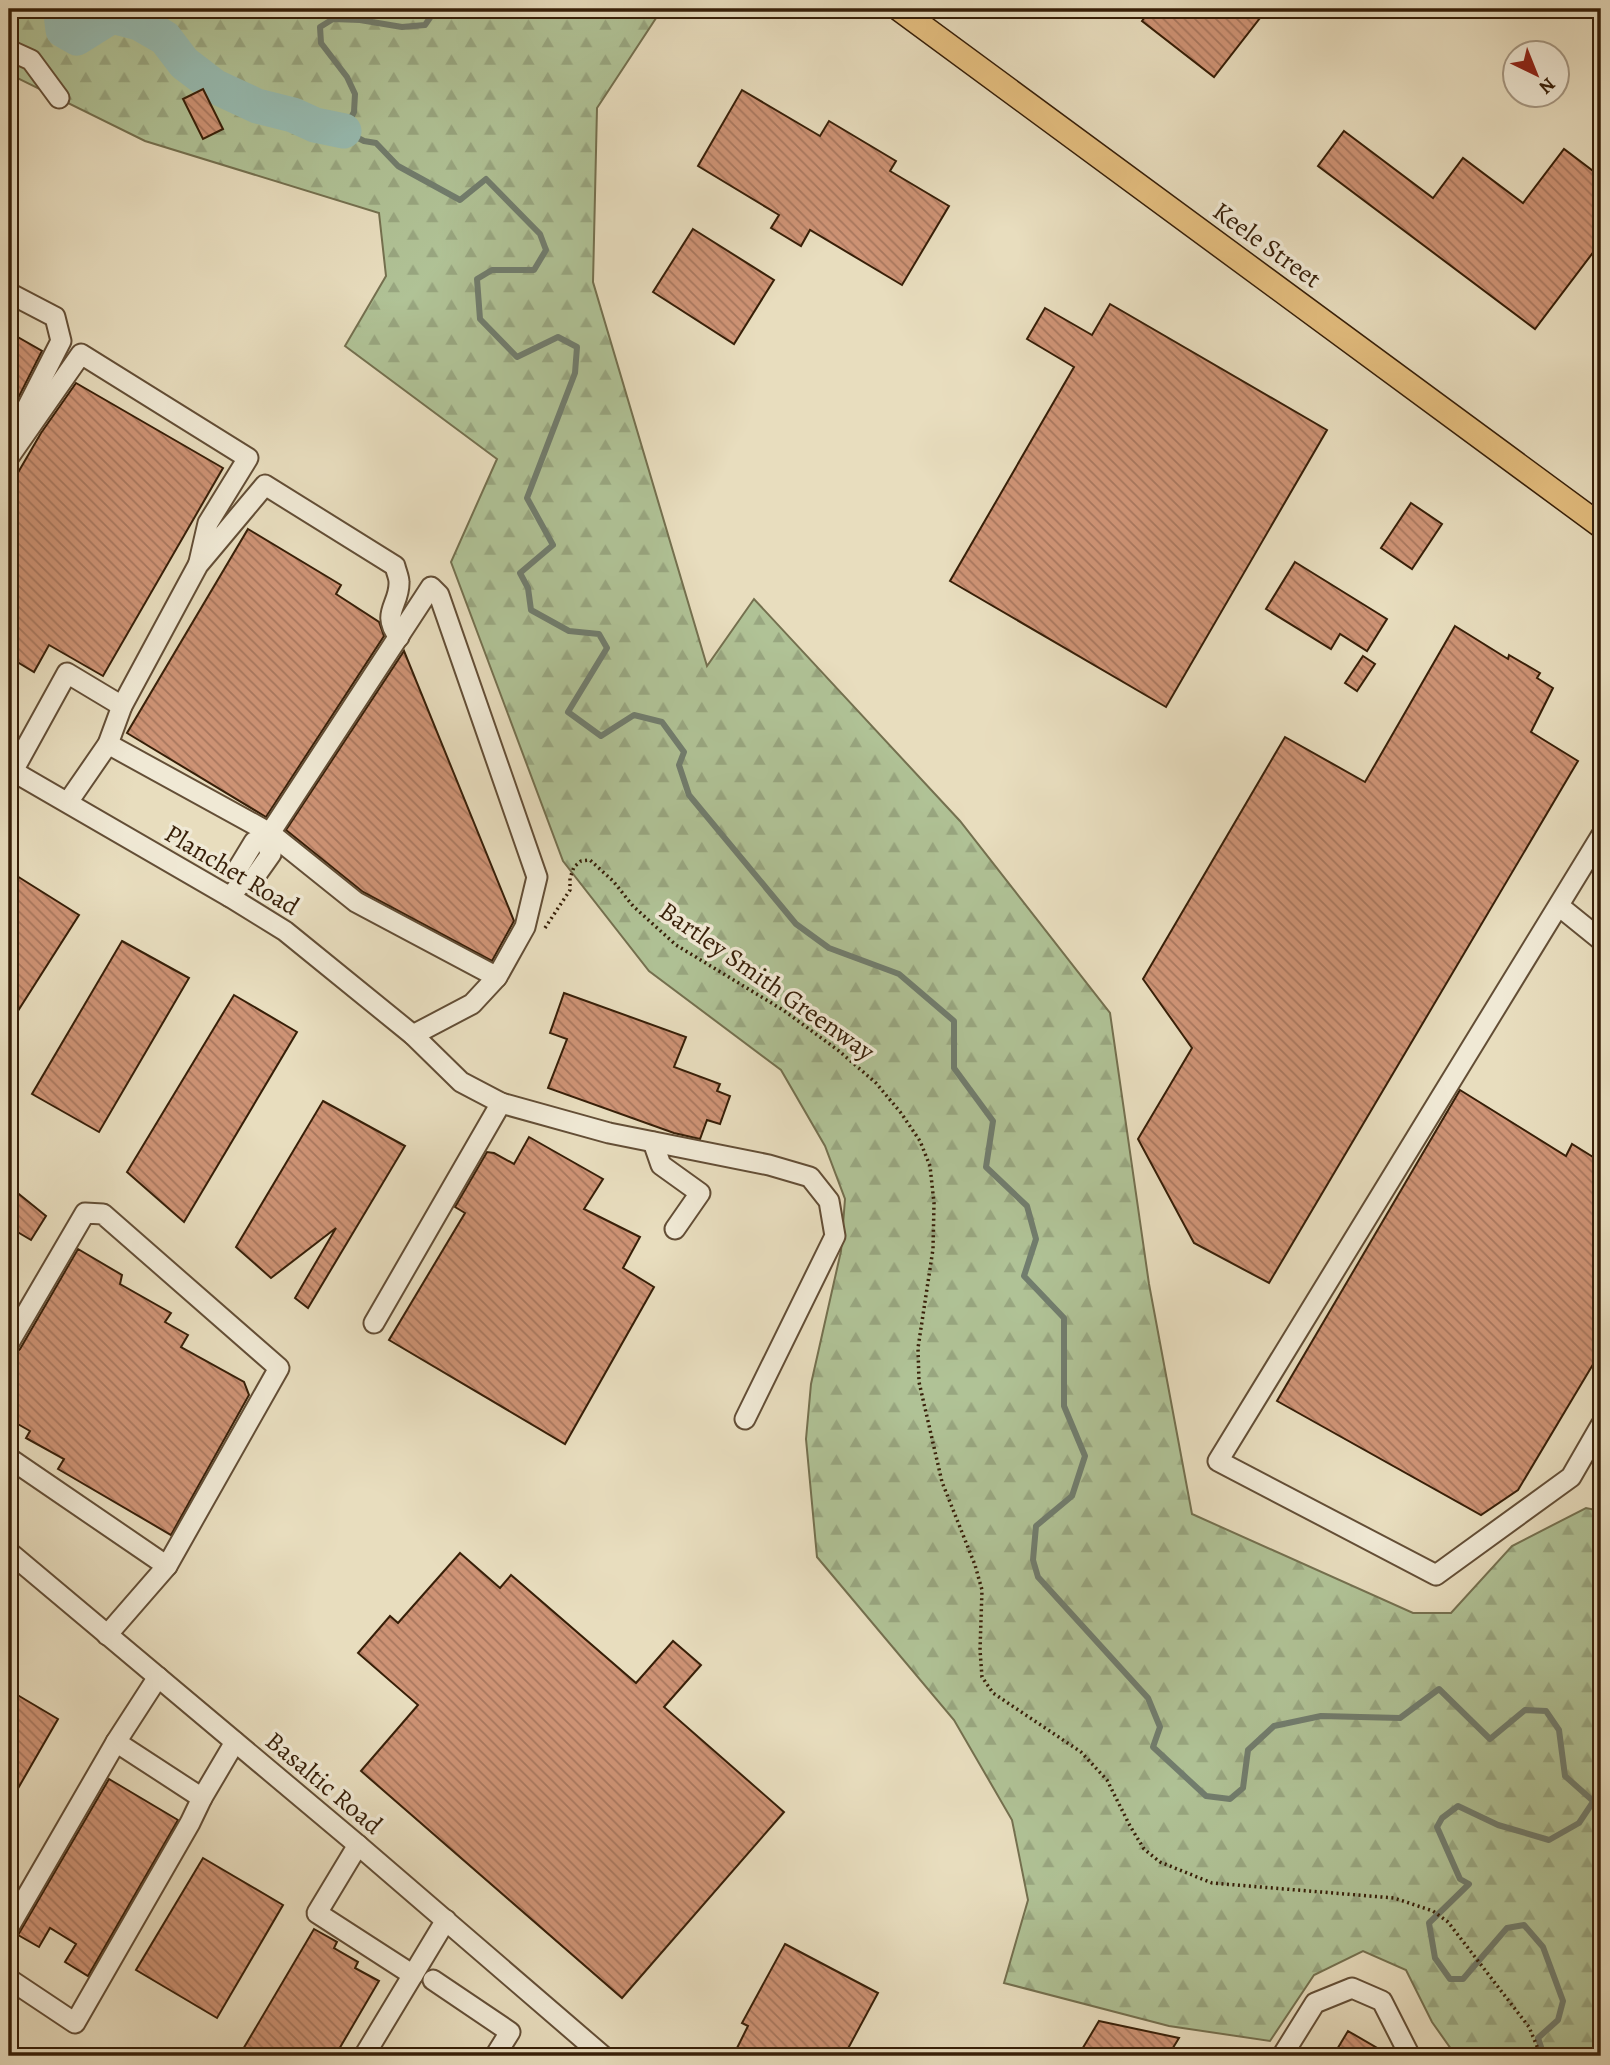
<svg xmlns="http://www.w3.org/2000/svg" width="1610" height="2065" viewBox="0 0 1610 2065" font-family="Alegreya,serif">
	<defs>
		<pattern id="forest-firs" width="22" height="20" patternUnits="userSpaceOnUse" patternTransform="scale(1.75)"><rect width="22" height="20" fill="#b0c296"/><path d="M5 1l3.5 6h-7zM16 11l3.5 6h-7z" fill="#98a680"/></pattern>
		<pattern id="building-back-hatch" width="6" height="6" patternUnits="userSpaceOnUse" patternTransform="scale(1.75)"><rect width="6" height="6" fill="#ce9375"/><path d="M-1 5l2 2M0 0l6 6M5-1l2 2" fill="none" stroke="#a8775e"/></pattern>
	</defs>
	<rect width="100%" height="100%" fill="#e8ddbe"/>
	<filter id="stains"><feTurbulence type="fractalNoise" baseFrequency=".00286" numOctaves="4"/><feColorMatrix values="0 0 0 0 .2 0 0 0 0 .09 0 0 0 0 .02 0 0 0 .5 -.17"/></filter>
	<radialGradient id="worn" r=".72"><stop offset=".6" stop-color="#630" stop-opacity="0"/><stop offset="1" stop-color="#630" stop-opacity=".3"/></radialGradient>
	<polygon fill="url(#forest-firs)" stroke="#74704f" stroke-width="2" points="9,9 662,9 597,108 593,282 707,666 754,599 960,821 1110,1013 1149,1284 1192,1514 1413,1613 1451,1613 1512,1546 1586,1508 1601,1511 1601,2056 1456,2056 1432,2022 1406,1970 1363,1951 1314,1975 1270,2041 1169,2026 1004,1983 1028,1900 1012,1820 954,1720 817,1557 806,1439 811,1384 841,1251 845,1199 825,1146 781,1070 649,971 563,861 451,562 497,459 345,346 386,276 379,213 145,141 9,74"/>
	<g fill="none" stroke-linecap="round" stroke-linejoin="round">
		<g stroke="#717d6e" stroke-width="6">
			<polyline points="436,9 425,25 402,27 360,20 333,19 320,27 321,43 347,77 355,94 354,112 344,131 364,141 376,143 398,166 460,200 486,179 540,234 546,250 534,270 492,270 477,279 480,319 517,357 558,337 577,347 575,373 527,498 553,545 520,573 528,588 531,610 569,631 599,634 607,648 568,712 601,736 634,715 662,722 684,752 679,765 689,795 796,924 829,948 899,974 954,1021 954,1068 993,1121 986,1167 1027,1206 1036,1239 1024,1276 1064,1318 1064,1406 1085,1456 1072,1496 1036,1526 1033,1560 1038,1577 1148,1698 1160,1727 1153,1747 1206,1796 1230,1799 1243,1788 1248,1750 1274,1726 1321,1716 1400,1718 1439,1689 1490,1739 1525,1710 1546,1711 1559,1730 1565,1776 1601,1808"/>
			<polyline points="1544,2056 1538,2038 1558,2020 1563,2001 1543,1947 1524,1925 1507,1928 1463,1979 1450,1979 1435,1958 1429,1923 1469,1884 1460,1879 1437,1827 1442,1818 1458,1806 1498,1825 1549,1840 1579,1823 1593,1802"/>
		</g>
		<polyline stroke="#97bcb2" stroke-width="35" points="63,9 61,14 63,30 77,38 112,16 139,23 165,38 184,63 214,86 257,106 293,115 315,125 344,131"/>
	</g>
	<g fill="url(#building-back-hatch)" stroke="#371f08" stroke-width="2">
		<polygon points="1151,9 1267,9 1214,77 1142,21"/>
		<polygon points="203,89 223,129 203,139 183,99"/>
		<polygon points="742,90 820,136 829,121 896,161 890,171 949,206 902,285 810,230 801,246 771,228 779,215 698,166"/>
		<polygon points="1344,131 1433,198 1463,158 1523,203 1564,149 1601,177 1601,242 1535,329 1318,166"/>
		<polygon points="693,229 774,280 734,344 653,292"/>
		<polygon points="1110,304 1327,430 1166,707 950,581 1074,367 1027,339 1045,308 1092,335"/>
		<polygon points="9,332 42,351 9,416"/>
		<polygon points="76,383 223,468 103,676 49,645 34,672 9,657 9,488 41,433"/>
		<polygon points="1411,503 1442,524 1412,569 1381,548"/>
		<polygon points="248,529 341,585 336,594 379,622 384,636 266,817 127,733"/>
		<polygon points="1295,562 1387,619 1367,651 1340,634 1331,649 1266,609"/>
		<polygon points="1455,626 1508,659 1509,655 1540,673 1537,678 1553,688 1531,732 1578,761 1269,1283 1194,1243 1138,1139 1192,1048 1143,979 1285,737 1365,782"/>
		<polygon points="404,651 514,921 492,961 363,892 286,830"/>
		<polygon points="1363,656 1375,664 1357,691 1345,683"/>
		<polygon points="9,871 79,915 9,1025"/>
		<polygon points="122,941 189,978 99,1132 32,1094"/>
		<polygon points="564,993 686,1037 674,1067 720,1084 717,1091 730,1096 720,1124 707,1120 700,1139 674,1133 548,1088 567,1039 550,1033"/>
		<polygon points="234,995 297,1032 184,1222 127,1172"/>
		<polygon points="1460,1090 1566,1156 1572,1144 1601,1162 1601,1351 1518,1490 1481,1515 1277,1401"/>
		<polygon points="323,1101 405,1146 308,1308 295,1298 336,1228 271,1278 236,1247"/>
		<polygon points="529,1137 603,1179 584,1209 640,1237 623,1268 654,1287 565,1444 389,1340 465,1213 455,1207 487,1152 494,1153 514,1164"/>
		<polygon points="9,1186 46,1216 31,1240 9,1227"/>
		<polygon points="78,1249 122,1275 120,1284 171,1313 165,1322 188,1335 181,1347 244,1382 249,1395 171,1535 58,1469 64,1459 26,1438 30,1431 9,1419 9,1355 14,1354 20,1349"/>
		<polygon points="460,1553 500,1588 511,1575 636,1683 673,1641 701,1665 664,1707 784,1812 622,1998 361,1771 418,1705 358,1653 390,1616 398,1623"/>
		<polygon points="9,1690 58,1719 9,1804"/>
		<polygon points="109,1779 178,1820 88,1976 65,1962 76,1944 50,1928 39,1947 18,1935"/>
		<polygon points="203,1858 283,1905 217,2018 136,1970"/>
		<polygon points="314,1929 337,1942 334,1948 358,1962 355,1968 379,1981 335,2056 239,2056"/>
		<polygon points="785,1944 878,1993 844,2056 733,2056 748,2026 742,2023"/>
		<polygon points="1099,2021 1179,2038 1168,2056 1078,2056"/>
		<polygon points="1348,2031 1391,2056 1333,2056"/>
	</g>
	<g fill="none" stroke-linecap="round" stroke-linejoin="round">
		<defs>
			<g id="minor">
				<polyline points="9,50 31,60 59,98"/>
				<polyline points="9,293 55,317 61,341 15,431"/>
				<polyline points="9,457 81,354 248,458 208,523 199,562"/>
				<polyline points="108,744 270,833 356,902 497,977 525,927 537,877 439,595 431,587 270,833 265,841"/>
				<polyline points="9,769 230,897 285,931 413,1035 461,1082 501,1103 374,1323"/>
				<polyline points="13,771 67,673 122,706"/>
				<path d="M68,802L108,744L122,706L198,565L265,485L395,566C396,571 399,577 399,582C400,605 380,613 399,637"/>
				<polyline points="1601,836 1218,1461 1436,1575 1571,1477 1601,1425"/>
				<polyline points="243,881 237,870 254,842 265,841"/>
				<polyline points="230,897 243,881 254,878 271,854 265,841"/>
				<polyline points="1559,906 1601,940"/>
				<polyline points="413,1035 472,1004 497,977"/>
				<polyline points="501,1103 609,1133 769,1165 810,1177 829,1201 835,1236 745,1419"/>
				<polyline points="653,1142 661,1165 700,1193 675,1229"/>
				<polyline points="9,1343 85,1213 103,1214 279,1368 167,1566 107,1635"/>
				<polyline points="9,1458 167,1566"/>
				<polyline points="9,1552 358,1845 603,2056"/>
				<polyline points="158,1677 116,1742 202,1798 235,1742"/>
				<polyline points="358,1845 317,1913 413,1975"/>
				<polyline points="9,1927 116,1742"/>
				<polyline points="9,1979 75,2023 190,1823 202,1798"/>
				<polyline points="433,1980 510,2032 495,2056"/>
				<polyline points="364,2056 446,1920"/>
				<polyline points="1282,2056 1315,2003 1352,1988 1382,2001 1410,2056"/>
			</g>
			<polyline id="major" points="899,9 1601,526"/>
		</defs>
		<use href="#minor" stroke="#634e36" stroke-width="23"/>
		<use href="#major" stroke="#371f08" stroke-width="26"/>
		<polyline stroke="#371f08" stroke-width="3.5" stroke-dasharray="2 3.5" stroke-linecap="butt" points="545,928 570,890 570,878 574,867 581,861 590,860 613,881 633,906 676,945 783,1010 839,1051 876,1083 901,1113 920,1141 930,1166 934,1203 933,1249 918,1348 919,1382 942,1482 975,1565 982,1590 980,1650 982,1677 993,1693 1081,1752 1107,1780 1130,1826 1144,1849 1160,1862 1212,1883 1394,1898 1433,1911 1448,1922 1529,2027 1541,2056"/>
		<use href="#minor" stroke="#f0e9d5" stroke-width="19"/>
		<use href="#major" stroke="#e4be7f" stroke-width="23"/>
	</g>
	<g text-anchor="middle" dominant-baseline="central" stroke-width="7" stroke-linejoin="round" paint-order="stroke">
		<g font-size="26" fill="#371f08" stroke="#f0e9d5">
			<text transform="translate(1267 245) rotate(36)">Keele Street</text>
			<text transform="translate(232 870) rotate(31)">Planchet Road</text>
			<text transform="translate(767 981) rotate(35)">Bartley Smith Greenway</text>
			<text transform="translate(324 1783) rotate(40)">Basaltic Road</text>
		</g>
	</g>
	<rect width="1610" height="2065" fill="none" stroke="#e8ddbe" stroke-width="35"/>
	<rect x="10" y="10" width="1589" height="2044" fill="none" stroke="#371f08" stroke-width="3.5"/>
	<rect x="18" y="18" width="1575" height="2030" fill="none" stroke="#371f08" stroke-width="2"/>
	<g transform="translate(1536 74) rotate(137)"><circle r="33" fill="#f0e9d5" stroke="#a69883" stroke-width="2"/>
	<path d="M0-5L12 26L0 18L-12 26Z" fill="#8f2418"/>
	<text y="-10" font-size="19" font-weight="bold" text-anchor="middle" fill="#371f08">N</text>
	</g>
	<rect width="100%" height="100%" filter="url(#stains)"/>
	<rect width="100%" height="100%" fill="url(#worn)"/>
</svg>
